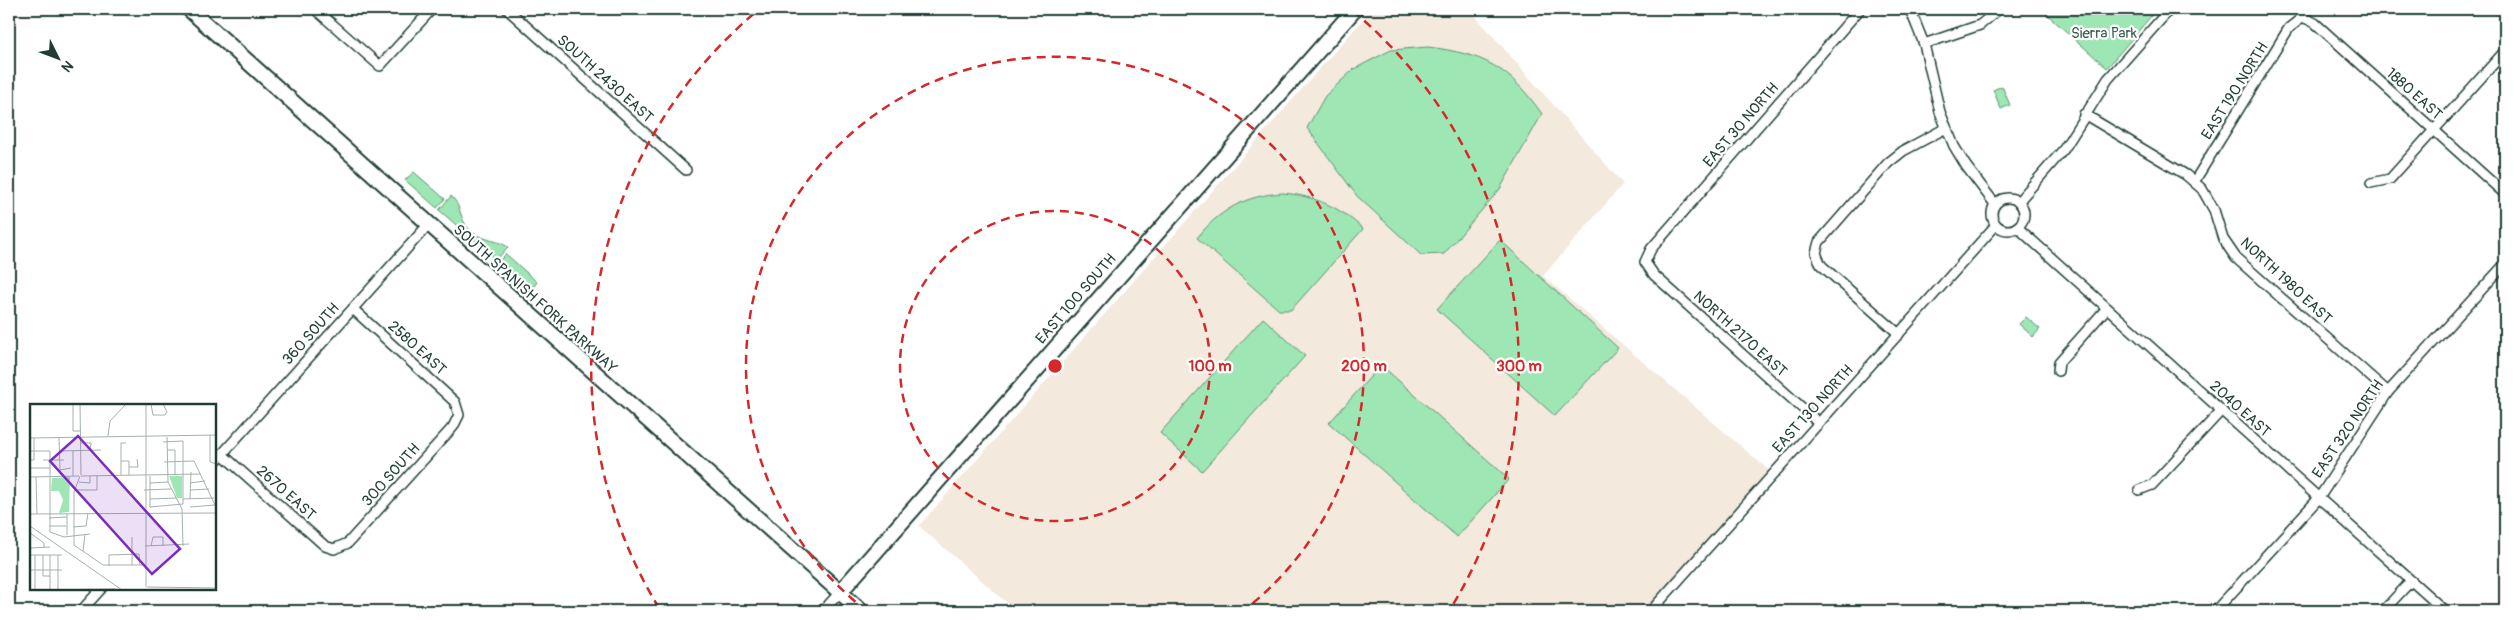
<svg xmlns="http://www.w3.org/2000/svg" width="2514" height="620" viewBox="0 0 2514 620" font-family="Pangolin,sans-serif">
	<rect width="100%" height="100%" fill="#fff"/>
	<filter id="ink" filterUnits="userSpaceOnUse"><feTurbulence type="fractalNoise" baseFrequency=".02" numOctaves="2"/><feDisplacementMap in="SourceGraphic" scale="10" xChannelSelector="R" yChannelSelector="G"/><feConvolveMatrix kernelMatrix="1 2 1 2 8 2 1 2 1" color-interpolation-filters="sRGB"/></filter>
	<g filter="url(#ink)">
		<polygon fill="#f3e9dc" points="1372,9 1469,9 1623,184 1543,276 1773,474 1649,611 1012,611 1014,609 919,526"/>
		<g fill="#9ee6b4" stroke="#5e9274">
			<polygon points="2041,9 2157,9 2107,68"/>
			<path d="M1428,47C1484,54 1509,67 1542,114L1500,189L1444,254L1421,255L1357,196L1307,128L1325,96L1354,69L1391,50Z"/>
			<polygon points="2002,86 2010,105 2001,109 1993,90"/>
			<polygon points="414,172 445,199 437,208 405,180"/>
			<path d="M1283,193C1315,196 1340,207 1363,229L1291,310H1279L1197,238C1220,209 1247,195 1283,193Z"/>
			<path d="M451,196C461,205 460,219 468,228C479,241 495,238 508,247L496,260L439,210Z"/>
			<polygon points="1500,240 1618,348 1555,416 1437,309"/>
			<polygon points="506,254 537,282 530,292 498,262"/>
			<polygon points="2026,317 2040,329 2033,337 2019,324"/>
			<polygon points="1263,318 1305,356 1202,471 1160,433"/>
			<polygon points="1381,365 1509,479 1457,537 1329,423"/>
		</g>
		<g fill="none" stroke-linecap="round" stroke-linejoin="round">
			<defs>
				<g id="street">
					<polyline points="315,9 380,66 432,9"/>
					<polyline points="507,9 686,170"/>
					<polyline points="1910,9 1924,44 1940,112 1954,146 1966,166 1995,204"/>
					<polyline points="1924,44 1980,25 1999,9"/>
					<polyline points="2084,114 2186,175 2202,189 2214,210 2223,239 2236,258 2388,392"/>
					<polyline points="2194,182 2289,28 2303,17 2315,23 2505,194"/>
					<polyline points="2371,183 2390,179 2505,51"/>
					<circle cx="2008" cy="214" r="16"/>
					<polyline points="2018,202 2064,149 2108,79 2170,9"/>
					<polyline points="2017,227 2445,611"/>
					<polyline points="1899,334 1821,265 1816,253 1819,242 1888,163 1903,151 1946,128"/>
					<polyline points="2058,371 2059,362 2107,308"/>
					<polyline points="1819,423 1654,275 1645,262 1651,249 1860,9"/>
					<polyline points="222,454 325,546 334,549 348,543 453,427 459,415 455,402 353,309"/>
					<polyline points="215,462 428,225"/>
					<polyline points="2139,490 2152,485 2221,411"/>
					<polyline points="81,611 101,589"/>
					<polyline points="823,611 840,592"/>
					<polyline points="1651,611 1996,225"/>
					<polyline points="2215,611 2319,498 2388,392 2505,264"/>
					<polyline points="2383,611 2411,581"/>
				</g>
				<g id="secondary">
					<polyline points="189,9 861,611"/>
					<polyline points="840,592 1355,9"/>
				</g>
			</defs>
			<use href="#street" stroke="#1f3d34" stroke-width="12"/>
			<use href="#secondary" stroke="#1f3d34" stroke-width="18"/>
			<use href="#street" stroke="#fff" stroke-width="9"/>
			<use href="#secondary" stroke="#fff" stroke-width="14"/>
		</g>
	</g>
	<g fill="none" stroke="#d62828" stroke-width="2.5" stroke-dasharray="9 6">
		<circle cx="1055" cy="366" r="155"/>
		<path d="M867 611A309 309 0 1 1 1243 611"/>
		<path d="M659 608A464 464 0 0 1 757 11M1353 11A464 464 0 0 1 1451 608"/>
	</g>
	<g text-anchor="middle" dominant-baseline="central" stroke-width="4.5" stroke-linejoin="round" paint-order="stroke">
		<g font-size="15" fill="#385f4e" stroke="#fff">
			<text x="2104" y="33">Sierra Park</text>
		</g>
		<g font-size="15" fill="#1f3d34" stroke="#fff">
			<text transform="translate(605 79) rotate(42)">SOUTH 2430 EAST</text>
			<text transform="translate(2235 91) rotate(-58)">EAST 190 NORTH</text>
			<text transform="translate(2414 94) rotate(42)">1880 EAST</text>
			<text transform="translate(1741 125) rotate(-49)">EAST 30 NORTH</text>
			<text transform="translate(2286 281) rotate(43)">NORTH 1980 EAST</text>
			<text transform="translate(535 299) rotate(42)">SOUTH SPANISH FORK PARKWAY</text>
			<text transform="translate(1076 299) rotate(-49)">EAST 100 SOUTH</text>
			<text transform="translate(311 334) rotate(-48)">360 SOUTH</text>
			<text transform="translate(1740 334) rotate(42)">NORTH 2170 EAST</text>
			<text transform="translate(417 348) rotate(42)">2580 EAST</text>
			<text transform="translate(1813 409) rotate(-48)">EAST 130 NORTH</text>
			<text transform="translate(2240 409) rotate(42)">2040 EAST</text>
			<text transform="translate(2348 429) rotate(-56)">EAST 320 NORTH</text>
			<text transform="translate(391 475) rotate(-48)">300 SOUTH</text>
			<text transform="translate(286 493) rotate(42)">2670 EAST</text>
		</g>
	</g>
	<g transform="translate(30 404)">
		<rect width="186" height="186" fill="#fff"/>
		<path d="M139,72H152V94H147ZM40,73L39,108L29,109L33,96L29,87H21L22,74Z" fill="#9ee6b4"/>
		<path fill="none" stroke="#a5b1ae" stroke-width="1" d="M43,0V27H51M50,0L51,71M116,0V183M121,0L123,11H135L137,8L133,0M180,31V58L187,60M78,32L80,17L96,0M137,33L138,78L152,105L153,142M0,34L187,31M29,34L30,66L41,64M51,39H61L60,46M137,46H145V71M0,47H20V128L34,133L60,130M29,47L71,46M0,56H4V34M13,56H34M91,57H99V71M134,58L164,57L185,101L160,103M99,63H108L107,55M0,64H20M91,71V39H96M43,72V47M50,72L44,88V141L73,161H115M51,72L171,70M120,72V103L153,100V37L133,38M0,73L49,72M6,73L7,110M49,78L60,79V72M120,79L138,78M160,79L175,77M44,86H67V72M114,86L141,85M160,86L179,85M120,95L146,94M153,95L184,94M160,95L161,68M0,110L187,109M37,110V131M19,114L37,113M0,122L92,186M19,122H36M43,123L56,122L58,109M0,129L14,139V144M102,133V161M115,142L159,140M121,142L123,133H133V142M0,144L20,143M53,147L55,130M0,151H32M5,151V186M13,151V172H20M28,151V185M79,162V151L109,150L110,161M0,166H32M117,183L187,184M3,186L85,185M20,186V151"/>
		<path fill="#7b2cbf" fill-opacity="0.15" stroke="#7b2cbf" stroke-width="2.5" d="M48,32L150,145L122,170L20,57Z"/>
		<rect width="186" height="186" fill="none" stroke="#1f3d34" stroke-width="2.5"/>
	</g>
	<circle cx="1055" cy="366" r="8" fill="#d62828" stroke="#fff" stroke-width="2.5"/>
	<g font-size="15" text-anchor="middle" font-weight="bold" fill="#d62828" stroke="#fff" stroke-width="4.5" stroke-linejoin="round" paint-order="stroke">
		<text x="1210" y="371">100 m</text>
		<text x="1364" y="371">200 m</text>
		<text x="1519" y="371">300 m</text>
	</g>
	<rect width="2514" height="620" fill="none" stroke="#fff" stroke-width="30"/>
	<rect x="15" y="15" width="2484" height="590" fill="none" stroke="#1f3d34" stroke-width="2" filter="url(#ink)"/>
	<g transform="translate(58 58) rotate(132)" stroke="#ffffff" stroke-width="4" paint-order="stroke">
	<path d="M0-4L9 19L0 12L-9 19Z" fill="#1f3d34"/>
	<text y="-8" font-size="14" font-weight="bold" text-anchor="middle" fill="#1f3d34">N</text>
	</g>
</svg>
